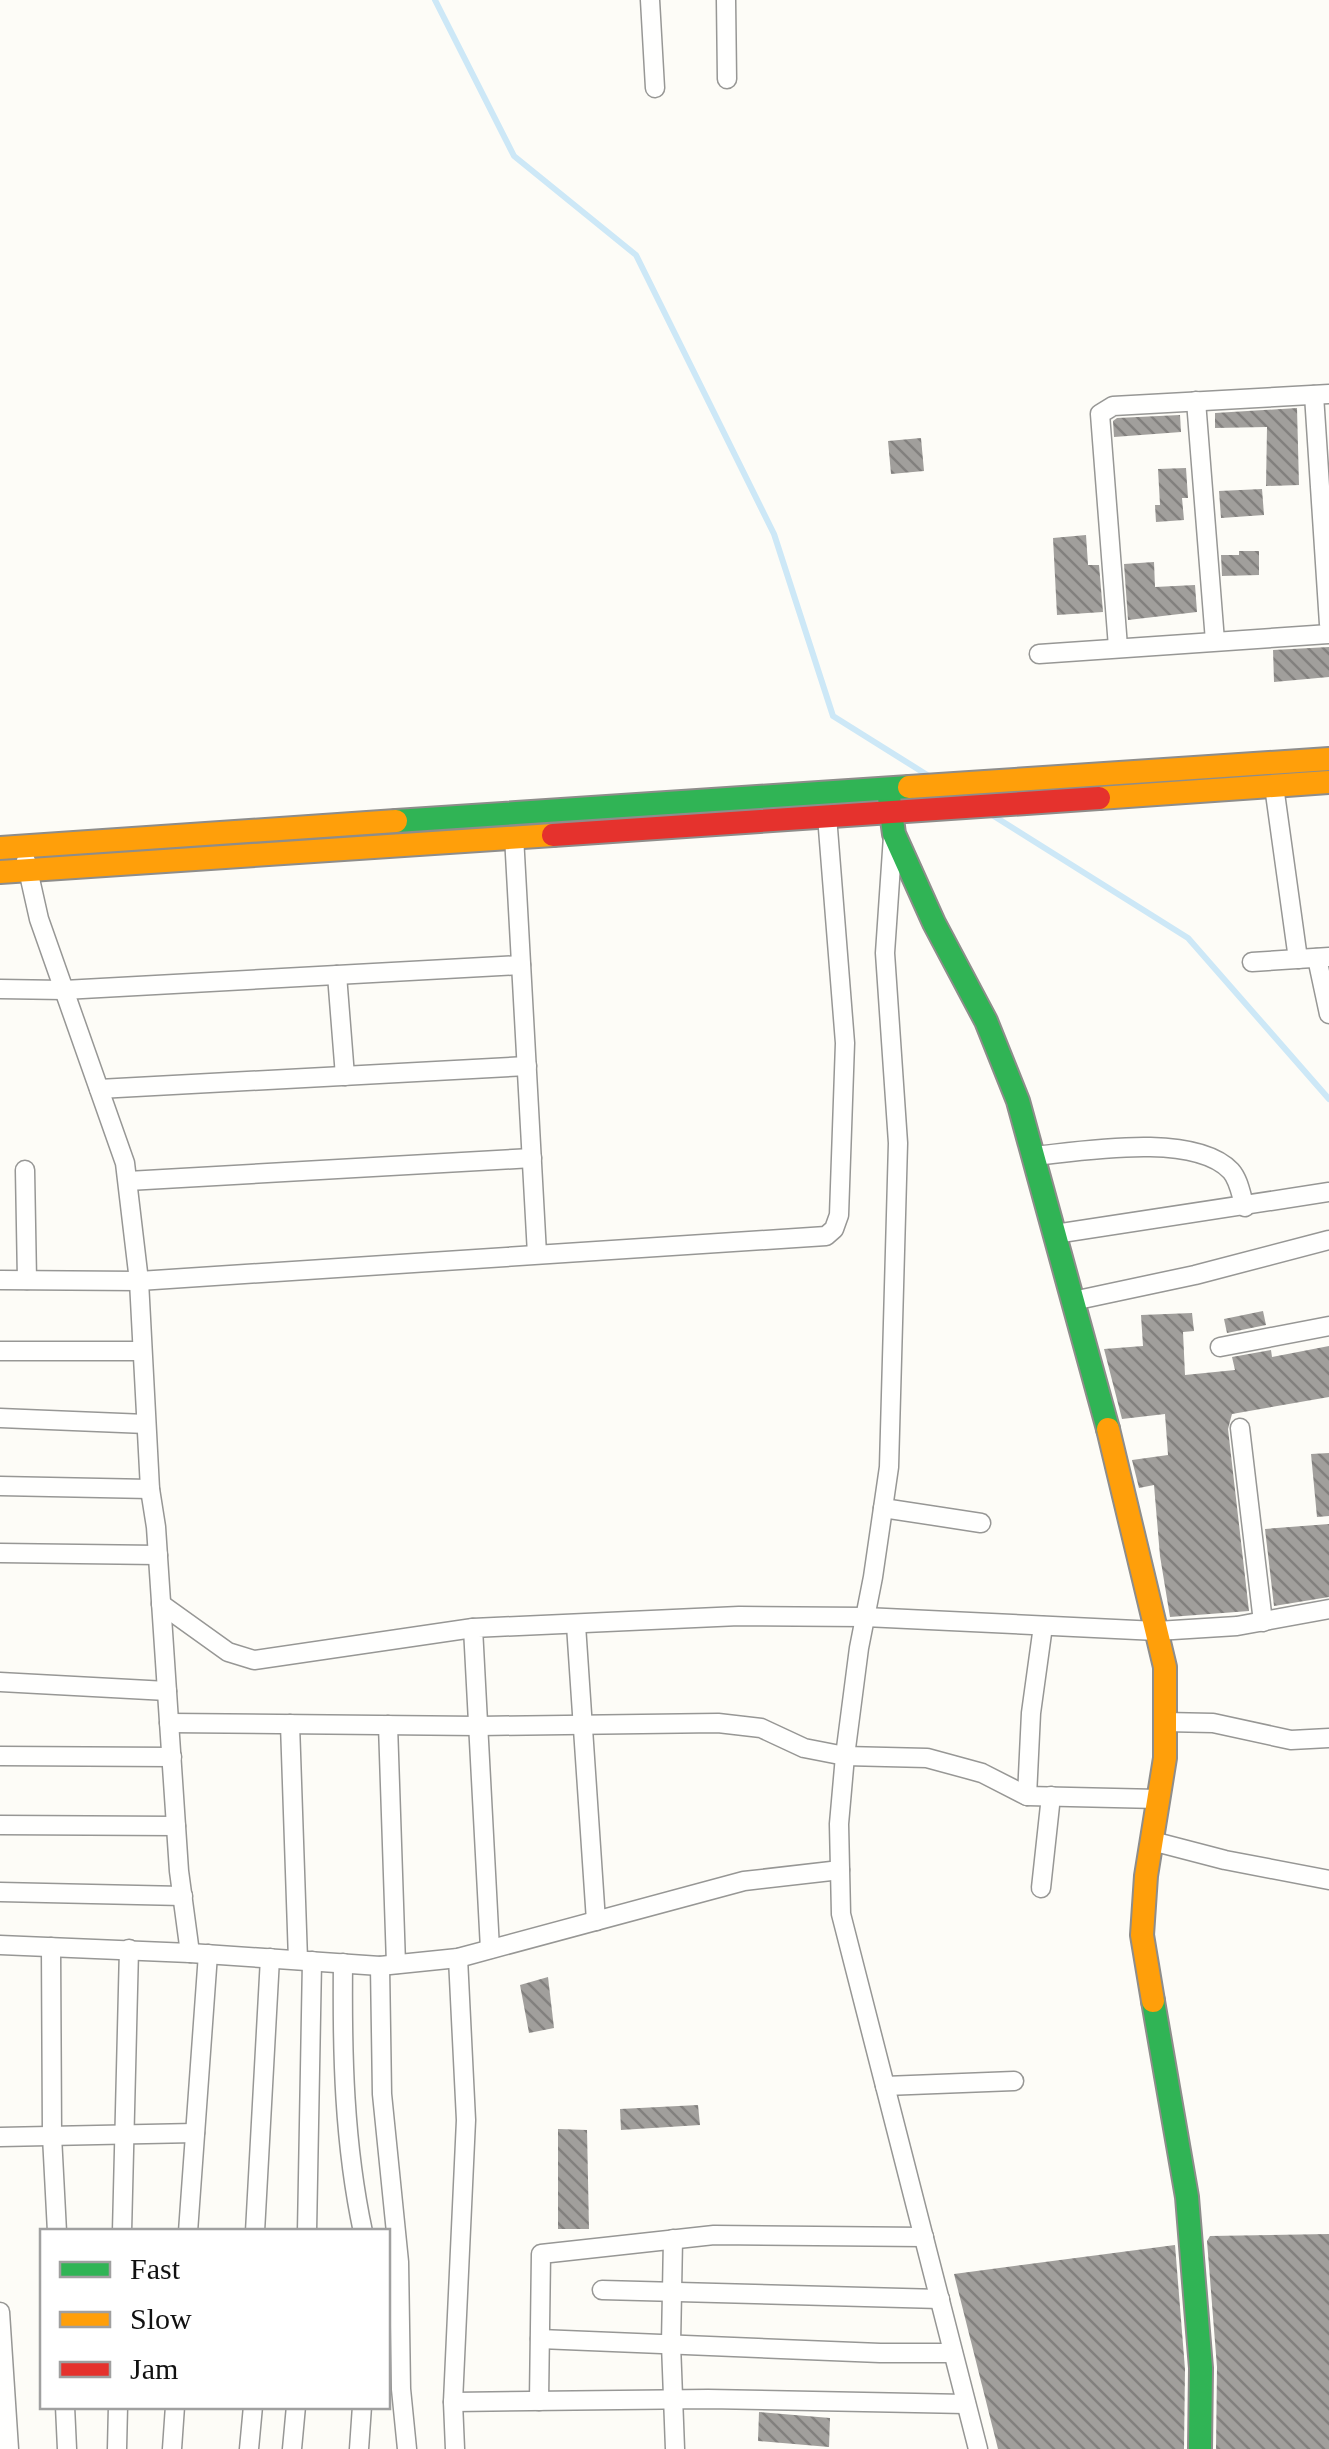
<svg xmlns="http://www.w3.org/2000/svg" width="1329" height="2449" viewBox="0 0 1329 2449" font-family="Georgia,serif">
	<defs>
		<pattern id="building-back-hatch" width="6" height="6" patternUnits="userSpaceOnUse" patternTransform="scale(2.5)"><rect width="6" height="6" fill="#a19f9c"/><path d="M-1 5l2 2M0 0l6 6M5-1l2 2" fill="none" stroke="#82807e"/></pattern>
	</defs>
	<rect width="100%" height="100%" fill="#fdfcf7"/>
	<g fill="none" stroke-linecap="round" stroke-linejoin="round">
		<g stroke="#cde8f7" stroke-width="6">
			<polyline points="435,0 514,156 636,255 774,534 833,716 932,778"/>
			<polyline points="989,813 1188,938 1329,1099"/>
		</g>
	</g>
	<g fill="url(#building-back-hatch)">
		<polygon points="1297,408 1299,485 1266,486 1267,427 1215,428 1215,413"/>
		<polygon points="1180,415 1181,432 1114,437 1113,421 1117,418"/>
		<polygon points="921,438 924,471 891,474 888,441"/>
		<polygon points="1186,468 1188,498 1182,498 1184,520 1156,522 1155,505 1160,505 1158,469"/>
		<polygon points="1262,489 1264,515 1221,518 1219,491"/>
		<polygon points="1086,535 1088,565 1099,565 1103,612 1057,615 1053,538"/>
		<polygon points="1239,551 1259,551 1259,575 1222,576 1221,555 1239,555"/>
		<polygon points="1154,562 1155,587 1195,585 1197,612 1128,620 1124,564"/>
		<polygon points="1329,647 1329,677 1274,682 1273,650"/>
		<polygon points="1263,1311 1266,1325 1227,1333 1224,1319"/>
		<polygon points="1192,1313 1194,1331 1183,1332 1185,1375 1235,1370 1232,1357 1271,1350 1272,1357 1329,1346 1329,1397 1232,1414 1228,1429 1249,1611 1170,1617 1160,1556 1154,1485 1139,1488 1132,1460 1168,1455 1165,1414 1122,1419 1104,1349 1143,1346 1141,1315"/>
		<polygon points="1329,1453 1329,1516 1317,1517 1311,1454"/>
		<polygon points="1329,1524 1329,1597 1274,1606 1265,1529"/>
		<polygon points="548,1977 554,2028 529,2033 520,1985"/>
		<polygon points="698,2105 700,2125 621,2130 620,2109"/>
		<polygon points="558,2129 587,2130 589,2229 558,2229"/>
		<polygon points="1329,2234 1329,2449 1216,2449 1217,2367 1207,2241 1210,2236"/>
		<polygon points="1175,2245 1185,2369 1184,2449 998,2449 954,2274"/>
		<polygon points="759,2412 830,2418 829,2447 758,2441"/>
	</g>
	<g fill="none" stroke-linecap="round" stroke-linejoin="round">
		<defs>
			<g id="street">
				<polyline points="650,0 655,88"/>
				<polyline points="726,0 727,79"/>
				<polyline points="1314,395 1329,624"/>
				<polyline points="1196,401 1215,641"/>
				<polyline points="1118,647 1100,414 1113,406 1329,394"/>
				<polyline points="1039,654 1329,634"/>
				<polyline points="1274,786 1298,959"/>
				<polyline points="514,836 537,1254"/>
				<polyline points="893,836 885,953 898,1143 889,1467 873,1577 859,1648 845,1756 839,1824 841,1914 978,2449"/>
				<polyline points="26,861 39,919 125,1163 139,1281 150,1489 156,1527 179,1871 190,1953"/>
				<polyline points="1317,958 1329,1014"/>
				<polyline points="1252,962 1329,957"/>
				<polyline points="337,975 345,1076"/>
				<polyline points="0,989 64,990 521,965"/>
				<polyline points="99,1089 527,1066"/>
				<path d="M1035,1156C1083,1151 1194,1132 1231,1171C1239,1180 1241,1195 1245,1207"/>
				<polyline points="25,1170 27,1280"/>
				<polyline points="128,1181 532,1158"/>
				<polyline points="1055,1234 1329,1192"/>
				<polyline points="0,1280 139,1281 826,1236 834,1229 839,1215 845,1043 827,816"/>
				<polyline points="1073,1301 1195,1275 1329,1240"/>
				<polyline points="1220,1347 1329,1326"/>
				<polyline points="0,1351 142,1351"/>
				<polyline points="0,1418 146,1424"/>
				<polyline points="1240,1428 1263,1622"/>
				<polyline points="0,1486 150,1489"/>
				<polyline points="883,1508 981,1523"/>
				<polyline points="0,1553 158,1555"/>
				<polyline points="161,1604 228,1652 254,1660 473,1628"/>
				<polyline points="576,1625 596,1921"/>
				<polyline points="0,1682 167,1691"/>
				<polyline points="1165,1722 1213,1723 1291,1740 1329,1738"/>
				<polyline points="169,1723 479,1726 718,1723 761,1728 804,1748 845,1756 927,1758 982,1773 1027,1796 1158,1799"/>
				<polyline points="290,1724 298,1960"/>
				<polyline points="388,1725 396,1964"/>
				<polyline points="0,1756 172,1757"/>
				<polyline points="1027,1796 1031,1713 1043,1626"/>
				<polyline points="0,1825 176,1826"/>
				<polyline points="1152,1841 1225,1860 1329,1880"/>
				<polyline points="1041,1888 1051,1796"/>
				<polyline points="0,1892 183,1896"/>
				<polyline points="0,1945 190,1953 380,1966 458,1958 744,1881 840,1870"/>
				<polyline points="51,1947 52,2136 57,2232"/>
				<polyline points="490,1949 473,1628 739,1616 865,1617 1157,1631 1237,1626 1329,1609"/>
				<path d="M343,1963C342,2054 344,2143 363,2232"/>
				<polyline points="380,1966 382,2094 399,2262 401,2389 407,2449"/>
				<polyline points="885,2086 1014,2081"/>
				<polyline points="0,2137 195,2133"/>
				<polyline points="122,2232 129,1949"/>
				<polyline points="188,2232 208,1954"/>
				<polyline points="255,2232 270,1958"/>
				<polyline points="307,2232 312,1961"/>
				<polyline points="673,2239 671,2344 675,2449"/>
				<polyline points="602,2290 940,2299"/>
				<polyline points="0,2312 9,2449"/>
				<polyline points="540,2339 880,2353 953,2353"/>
				<polyline points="539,2401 541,2254 714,2235 924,2237"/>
				<polyline points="453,2402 708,2399 966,2404"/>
				<polyline points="65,2406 67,2449"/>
				<polyline points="117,2449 118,2406"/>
				<polyline points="172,2449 175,2406"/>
				<polyline points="249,2449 253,2406"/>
				<polyline points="292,2449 296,2406"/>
				<polyline points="359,2449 362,2406"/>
				<polyline points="455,2449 453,2402 466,2120 458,1958"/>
			</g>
			<g id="fast">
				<polyline points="888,790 894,834 934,923 986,1021 1018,1101 1108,1429"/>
				<polyline points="396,821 909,787"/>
				<polyline points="1153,2001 1187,2197 1201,2368 1200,2449"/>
			</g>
			<g id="slow">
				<polyline points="909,787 1329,759"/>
				<polyline points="1099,798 1329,782"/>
				<polyline points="0,848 396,821"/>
				<polyline points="0,872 553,835"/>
				<polyline points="1108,1429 1165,1667 1165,1758 1146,1876 1142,1935 1153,2001"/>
			</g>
			<polyline id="jam" points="553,835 1099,798"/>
		</defs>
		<use href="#street" stroke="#979795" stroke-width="21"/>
		<use href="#fast" stroke="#8e8d8b" stroke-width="26"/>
		<use href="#slow" stroke="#8e8d8b" stroke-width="26"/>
		<use href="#jam" stroke="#8e8d8b" stroke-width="26"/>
		<use href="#street" stroke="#fffffe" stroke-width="18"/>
		<use href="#fast" stroke="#30b455" stroke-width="22"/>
		<use href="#slow" stroke="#ff9f0a" stroke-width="22"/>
		<use href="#jam" stroke="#e5322d" stroke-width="22"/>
	</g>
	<rect x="40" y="2229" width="350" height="180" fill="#ffffff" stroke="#a0a0a0" stroke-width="2.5"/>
	<rect x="60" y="2262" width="50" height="15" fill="#30b455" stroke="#a0a0a0" stroke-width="2.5"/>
	<text x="130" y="2279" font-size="30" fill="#111111">Fast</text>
	<rect x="60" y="2312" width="50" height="15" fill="#ff9f0a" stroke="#a0a0a0" stroke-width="2.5"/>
	<text x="130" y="2329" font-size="30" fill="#111111">Slow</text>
	<rect x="60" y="2362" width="50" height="15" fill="#e5322d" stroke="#a0a0a0" stroke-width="2.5"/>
	<text x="130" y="2379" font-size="30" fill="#111111">Jam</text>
</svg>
